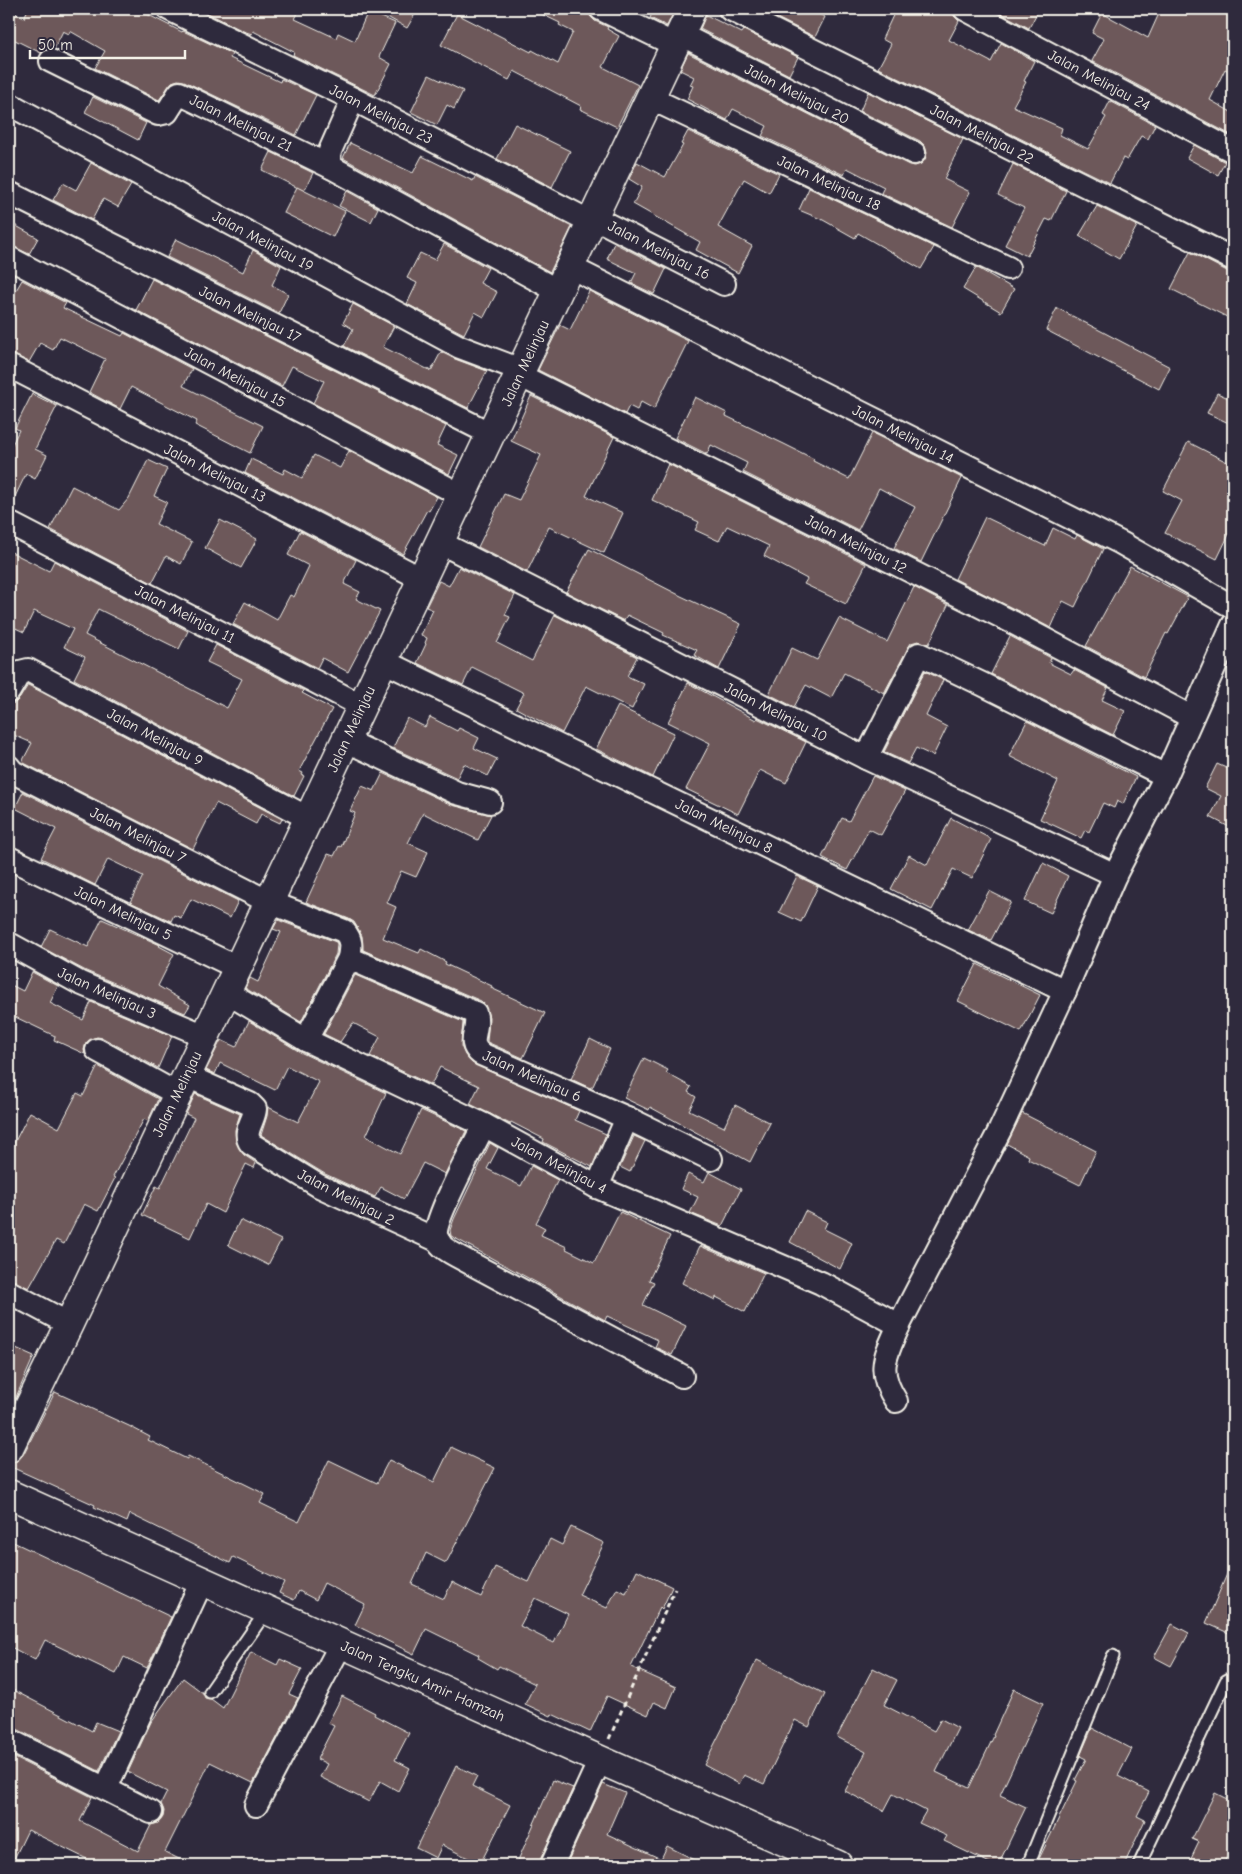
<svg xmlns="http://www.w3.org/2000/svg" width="1242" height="1874" viewBox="0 0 1242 1874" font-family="'Comic Neue',sans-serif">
	<rect width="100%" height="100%" fill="#2f2a3d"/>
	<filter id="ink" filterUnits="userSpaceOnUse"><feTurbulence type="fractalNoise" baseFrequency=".02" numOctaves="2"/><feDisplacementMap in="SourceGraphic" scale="10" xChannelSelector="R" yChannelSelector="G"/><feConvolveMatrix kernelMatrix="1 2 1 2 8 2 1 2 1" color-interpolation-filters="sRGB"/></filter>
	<g filter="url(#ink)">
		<g fill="#6d585a" stroke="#f4f1e8" fill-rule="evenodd">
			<polygon points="28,9 137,9 182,32 183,31 232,54 230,58 280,82 281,79 316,95 296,135 184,81 178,80 172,82 159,100 95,68 105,51 70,31 69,34 63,31 54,49 44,50 41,53 9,37 9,10 24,18"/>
			<polygon points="202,9 300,9 295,19 336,38 338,33 355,41 368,11 395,23 379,57 391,64 375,95 293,55 294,52 253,31 252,34 243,31 202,10"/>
			<polygon points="373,9 418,9 407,28"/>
			<polygon points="531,9 588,9 590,16 595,21 608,27 607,29 619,36 603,67 638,85 617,127 580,109 581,106 514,71 509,80 441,45 457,14 531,52 532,50 558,64 573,32 559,25 560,23"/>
			<polygon points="654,9 675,9 667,26 650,18"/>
			<polygon points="759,9 809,9 825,17 815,37"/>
			<polygon points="896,9 952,9 954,16 959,21 949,40 991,62 1001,43 1034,61 1024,81 1026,82 1013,106 1062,128 1060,135 1088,149 1106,117 1103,115 1110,101 1155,125 1148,139 1141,136 1127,160 1123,158 1110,183 878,68 891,44 882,39"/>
			<polygon points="993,9 1039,9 1029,28"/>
			<polygon points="1161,9 1233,9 1233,28 1227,42 1233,45 1233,73 1225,69 1210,100 1233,113 1233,136 1092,61 1104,39 1092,33 1102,13 1148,38"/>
			<polygon points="706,15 742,33 744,30 798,57 789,75 700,29"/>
			<polygon points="688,53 909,165 915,166 921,164 925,159 927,153 925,146 920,141 860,111 868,92 963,139 944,179 970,192 952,227 881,193 884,187 847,168 844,175 762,136 767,126 733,109 727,120 687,99 693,86 690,85 694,77 680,70"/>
			<polygon points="429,75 463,91 454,109 447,105 437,125 411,112"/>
			<polygon points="93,97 146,123 138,140 85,112"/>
			<polygon points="515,124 570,151 552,187 497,159"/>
			<polygon points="688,131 779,174 769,193 744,179 718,227 752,246 738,273 696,250 700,242 633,204 642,187 629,179 637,162 665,177 683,145 681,144"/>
			<polygon points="350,143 413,173 422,156 473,181 475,177 572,227 550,272 343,158"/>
			<polygon points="1194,145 1225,162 1218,175 1187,158"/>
			<polygon points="271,152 313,173 304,191 262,170"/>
			<polygon points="91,163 131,185 118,207 103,199 92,220 53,200 63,183 76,190"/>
			<polygon points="1013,164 1066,191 1051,221 1046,219 1027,256 1005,245 1024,208 998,195"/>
			<polygon points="297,187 345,211 333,237 284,213"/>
			<polygon points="809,188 934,247 921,269 858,233 855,238 823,220 799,210"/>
			<polygon points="347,191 378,208 371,222 339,206"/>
			<polygon points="1097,206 1137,226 1119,259 1079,236"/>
			<polygon points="9,222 38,238 29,254 9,245"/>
			<polygon points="176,239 243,272 253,250 281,266 272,285 288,294 279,313 167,257"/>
			<polygon points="614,243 666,269 654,294 631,283 636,273 607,259"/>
			<polygon points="444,244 488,268 480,283 497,292 484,317 475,312 464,334 407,304 417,283 407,278 420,253 435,260"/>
			<polygon points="1190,252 1227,271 1233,272 1233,320 1171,289"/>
			<polygon points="976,267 1014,289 1001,312 963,289"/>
			<polygon points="152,279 446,426 437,445 458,455 449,474 313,403 324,381 292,366 282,386 136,310"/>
			<polygon points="22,280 66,303 63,308 122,336 124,333 192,369 183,386 263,426 250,453 195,425 197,421 131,387 120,409 89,392 105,359 60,337 53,350 40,343 29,362 9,353 9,289 15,292"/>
			<polygon points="589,291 688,341 654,409 641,402 637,410 629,406 625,414 538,370 560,325 570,330"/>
			<polygon points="353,304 394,326 383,347 431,371 441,352 455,359 487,371 468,408 344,346 353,329 343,323"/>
			<polygon points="1057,308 1170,367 1159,389 1046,330"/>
			<polygon points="1217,393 1233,400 1233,425 1207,413"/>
			<polygon points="32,394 57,406 35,449 47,455 35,479 26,474 9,509 9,451 19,430 15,428"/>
			<polygon points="531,396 614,437 586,496 623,513 604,553 549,527 527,572 478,547 504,494 519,500 541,455 511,441"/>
			<polygon points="695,397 727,413 726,416 784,444 814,459 813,461 849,479 872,433 962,478 921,562 894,548 915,507 879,488 858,530 743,472 747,463 711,445 707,454 675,438"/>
			<polygon points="1188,442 1233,465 1233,526 1217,559 1165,533 1182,501 1163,491"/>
			<polygon points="349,451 437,497 429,511 427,510 403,554 245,473 251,459 283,474 285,469 302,478 314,455 340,468"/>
			<polygon points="148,460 167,469 154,496 167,502 156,524 192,542 181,564 166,556 152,583 50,529 72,486 119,510 129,498"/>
			<polygon points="668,464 866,564 846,604 804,584 807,579 764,556 769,546 727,526 719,541 695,530 699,522 652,500"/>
			<polygon points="985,517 1045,546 1053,528 1075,539 1077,535 1103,549 1075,607 1063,601 1051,628 955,579"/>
			<polygon points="220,520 257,539 241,568 205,548"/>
			<polygon points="300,531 356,560 344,584 360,592 356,599 380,611 348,672 322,658 317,668 233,624 245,602 277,620 290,595 294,597 309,566 288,555"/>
			<polygon points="589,549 681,596 741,624 719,669 694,655 697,650 663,635 664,633 627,615 624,621 566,592"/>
			<polygon points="9,551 49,571 54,561 188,631 179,649 98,609 85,635 227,708 242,679 207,662 216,645 304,691 302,693 332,709 299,771 303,773 302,775 304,776 294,796 74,679 85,657 64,647 73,629 34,611 24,632 9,625"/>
			<polygon points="1130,566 1188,597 1168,634 1166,633 1144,677 1086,646"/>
			<polygon points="459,567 515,595 505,615 510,617 497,643 532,661 555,615 637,657 627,676 644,684 632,709 586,686 562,733 516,708 524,693 472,667 463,685 417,663 426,644 425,643 427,638 421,635 433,610 426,607 439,581 449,586"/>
			<polygon points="914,587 948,605 929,644 918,641 911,643 908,648 884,693 844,673 831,698 806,685 794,707 769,694 792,648 817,660 839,618 887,642"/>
			<polygon points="1010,636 1051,658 1049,663 1071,674 1074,670 1108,688 1102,700 1125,711 1113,735 991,674"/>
			<polygon points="925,671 943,680 926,716 947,727 933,756 916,748 908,763 884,752"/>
			<polygon points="688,683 756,720 757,718 806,742 786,783 760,770 738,814 686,789 710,743 668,722"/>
			<polygon points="28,685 282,819 280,823 261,814 256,824 216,803 193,849 22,762 32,743 9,733 9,704 15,703 20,698"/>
			<polygon points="618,706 674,733 653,777 596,749"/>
			<polygon points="430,717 457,731 459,728 479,738 474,748 497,759 488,776 464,764 457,778 393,748 407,718 425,727"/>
			<polygon points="1027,721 1136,777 1123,804 1117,801 1114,808 1103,803 1089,832 1085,830 1081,838 1040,819 1058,781 1009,756"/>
			<polygon points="1217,764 1233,771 1233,829 1210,817 1221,796 1205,788"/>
			<polygon points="383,773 452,805 491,815 478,840 423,813 408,843 428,852 416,877 401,871 387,903 396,907 383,938 419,953 421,949 446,962 445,964 492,986 491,988 545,1013 523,1058 487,1042 489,1017 485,1005 481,1001 363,950 362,936 354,922 349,919 306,902 328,854 334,856 339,846 341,847 355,813 350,811 362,786 374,791"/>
			<polygon points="873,776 905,791 881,835 869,829 847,870 822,857 842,818 849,821"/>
			<polygon points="23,792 238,901 230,918 191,899 181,918 174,915 171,921 130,902 143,876 108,859 95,885 41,858 56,829 15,808"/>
			<polygon points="951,818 991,839 972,878 953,869 932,910 891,889 909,855 927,865"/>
			<polygon points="1043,863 1068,876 1051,913 1025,901"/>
			<polygon points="797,876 818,886 801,922 779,912"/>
			<polygon points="989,891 1011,902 991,940 968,930"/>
			<polygon points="102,919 160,945 159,946 174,954 158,986 190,1005 185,1013 86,971 41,947 50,929 88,947"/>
			<polygon points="278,920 336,942 337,944 336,954 301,1022 245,988 250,978 258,982 281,932 273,929"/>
			<polygon points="977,964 1040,995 1021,1032 958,1001"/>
			<polygon points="32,972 58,986 50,1003 83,1020 91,1002 172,1036 158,1068 103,1038 97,1037 91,1039 86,1043 84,1050 85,1054 54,1040 55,1036 9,1014 9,984 23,991"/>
			<polygon points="355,975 463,1022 461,1046 465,1055 472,1063 579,1111 575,1120 606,1134 592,1167 543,1142 544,1139 511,1122 510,1124 470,1104 479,1086 440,1067 431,1085 370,1056 380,1037 353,1023 340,1042 324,1034"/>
			<polygon points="249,1021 300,1052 386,1093 366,1136 400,1154 421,1110 466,1131 445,1174 423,1163 404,1199 381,1187 375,1197 325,1174 261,1135 267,1116 268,1107 298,1122 319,1082 287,1066 275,1090 220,1063 215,1074 206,1070 221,1040 236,1047"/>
			<polygon points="590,1039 610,1049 593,1086 590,1088 571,1079"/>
			<polygon points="644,1058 668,1070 666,1073 691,1087 688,1092 696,1097 689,1110 724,1127 735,1105 770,1123 750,1162 650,1107 649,1110 624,1098"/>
			<polygon points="98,1066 158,1099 148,1121 144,1119 113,1177 115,1178 98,1211 84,1204 64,1244 56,1240 29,1288 9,1279 9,1153 30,1112 59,1128 77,1093 83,1096"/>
			<polygon points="195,1094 240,1114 235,1130 236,1142 244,1155 256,1163 254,1168 246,1164 223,1213 206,1204 190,1238 142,1215 156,1186 160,1188 194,1118 186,1114"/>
			<polygon points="1022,1113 1096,1151 1080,1185 1028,1159 1029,1156 1007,1144"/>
			<polygon points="634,1136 645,1141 630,1172 620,1167"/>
			<polygon points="490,1143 498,1148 487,1169 521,1186 531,1166 558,1180 536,1223 545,1228 541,1235 567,1247 566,1249 594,1263 620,1212 670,1236 649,1280 654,1282 643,1305 686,1326 672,1355 655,1347 658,1340 607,1316 605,1320 451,1236 450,1230 454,1219"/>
			<polygon points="709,1172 741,1189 722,1226 690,1213 698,1197 681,1189 688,1174 704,1182"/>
			<polygon points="805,1211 827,1222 824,1229 852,1243 840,1269 790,1242"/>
			<polygon points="240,1220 281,1240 268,1265 228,1245"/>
			<polygon points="700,1246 764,1273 745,1312 716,1297 715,1300 682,1283"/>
			<polygon points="9,1345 34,1356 9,1413"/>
			<path d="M55,1392L129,1426L150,1437L148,1440L187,1459L188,1456L265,1494L260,1503L299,1522L329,1460L377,1483L389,1460L434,1482L451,1447L495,1468L446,1563L426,1553L412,1584L444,1599L452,1582L481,1597L495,1567L529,1582L550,1539L562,1545L571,1527L604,1543L579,1595L607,1608L617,1589L626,1593L637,1570L672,1587L662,1609L660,1607L631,1667L676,1687L667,1708L654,1702L648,1715L607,1696L590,1732L552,1714L551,1716L525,1704L535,1684L499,1666L497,1669L478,1658L479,1655L426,1629L414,1654L355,1625L365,1604L324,1583L316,1600L299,1591L294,1600L279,1593L284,1582L233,1557L230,1563L130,1514L127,1522L94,1507L95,1505L9,1466V1463L17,1461L23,1455ZM535,1598L568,1614L554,1643L520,1626Z"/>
			<polygon points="9,1540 171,1617 147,1668 124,1657 116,1674 45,1640 35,1660 9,1646"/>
			<polygon points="1233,1560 1233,1635 1206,1623"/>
			<polygon points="1172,1624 1189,1633 1171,1666 1154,1657"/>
			<polygon points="251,1652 277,1665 280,1659 302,1669 289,1694 298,1698 253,1783 210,1762 165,1852 191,1865 99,1865 28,1830 11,1865 9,1865 9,1755 92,1797 80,1821 138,1851 151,1825 158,1823 163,1817 164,1811 161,1804 167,1792 128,1772 151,1722 183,1678 203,1693 205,1698 211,1699 223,1708"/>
			<polygon points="757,1660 825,1694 809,1727 795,1720 764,1784 744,1775 739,1784 704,1765"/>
			<polygon points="873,1668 897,1680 884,1705 934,1731 941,1719 958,1728 936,1772 969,1788 994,1736 993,1735 1014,1689 1043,1703 1000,1795 1026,1807 998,1865 994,1865 944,1841 947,1836 919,1823 926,1811 893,1794 884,1811 845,1791 866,1752 837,1737"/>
			<polygon points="9,1688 92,1731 96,1722 118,1731 99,1771 15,1728 9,1727"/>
			<polygon points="342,1696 375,1713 374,1715 409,1733 395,1760 410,1768 398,1791 380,1781 369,1802 320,1777 327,1764 317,1759 334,1726 328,1723"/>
			<polygon points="1092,1728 1132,1749 1118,1776 1149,1792 1137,1816 1145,1820 1124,1865 1036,1865 1077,1781 1075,1780 1086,1759 1080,1756"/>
			<polygon points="456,1766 477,1776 472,1786 510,1805 480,1864 442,1845 436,1858 416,1848"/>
			<polygon points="553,1780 573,1788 540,1860 539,1865 516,1865"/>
			<polygon points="603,1784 625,1793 607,1834 661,1859 667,1846 705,1865 566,1865"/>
			<polygon points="1215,1793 1233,1802 1233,1845 1223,1865 1188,1865 1199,1842 1192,1839"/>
		</g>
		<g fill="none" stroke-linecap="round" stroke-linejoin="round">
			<defs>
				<g id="lane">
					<polyline points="210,1692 267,1610"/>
					<polyline points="1028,1865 1113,1656"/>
					<polyline points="1139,1865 1226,1681 1233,1677"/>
				</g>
				<g id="street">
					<polyline points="169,9 353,99 591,222"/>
					<polyline points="601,9 675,45"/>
					<polyline points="730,9 1233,259"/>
					<polyline points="965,9 1233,151"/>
					<polyline points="680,34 914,153"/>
					<polyline points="51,61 158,114 167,112 179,93 331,167"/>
					<polyline points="650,98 1008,268"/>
					<polyline points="353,99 330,151 329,158 331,167 558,291"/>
					<polyline points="9,104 460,347 521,370"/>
					<polyline points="9,193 491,434"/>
					<polyline points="593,217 724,284"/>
					<polyline points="9,258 461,495"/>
					<polyline points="570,267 1121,543 1233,607"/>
					<polyline points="9,366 422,579"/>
					<polyline points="519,375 1012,622 1191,717"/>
					<polyline points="9,523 362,706"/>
					<polyline points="439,542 866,758 1115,875"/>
					<polyline points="383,661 1065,991"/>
					<polyline points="9,691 20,672 28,670 308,818"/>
					<polyline points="345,740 457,793 490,802"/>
					<polyline points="866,758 919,654 982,684 1166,776"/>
					<path d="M9,767L13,772L269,902L344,931C352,940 351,946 349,958L306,1040"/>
					<polyline points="9,858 238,968"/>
					<polyline points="11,945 80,983 205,1036"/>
					<path d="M349,958L475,1013C481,1030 465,1041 481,1054L627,1118L711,1159"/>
					<polyline points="226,992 306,1040 484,1125 597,1187 821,1283 899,1325"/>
					<polyline points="97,1050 177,1094"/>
					<path d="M187,1076L250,1104L255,1109C254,1122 242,1132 251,1144L319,1186L439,1241"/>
					<path d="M484,1125C475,1143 434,1220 436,1235C438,1246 448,1251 457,1256L682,1376"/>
					<polyline points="597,1187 627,1118"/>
					<polyline points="9,1292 69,1324"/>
					<path d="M896,1401C876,1370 885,1357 899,1325L1000,1130L1065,991L1115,875L1166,776L1233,625"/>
					<polyline points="9,1740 151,1812"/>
					<polyline points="106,1788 202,1581"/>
					<polyline points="256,1805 341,1644"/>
					<polyline points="552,1865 600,1760"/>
				</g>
				<polyline id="secondary" points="9,1448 69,1324 692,9"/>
				<polyline id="primary" points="9,1494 600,1760 838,1865"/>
			</defs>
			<use href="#lane" stroke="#f4f1e8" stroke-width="15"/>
			<use href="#street" stroke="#f4f1e8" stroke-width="26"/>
			<use href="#secondary" stroke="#f4f1e8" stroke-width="31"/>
			<use href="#primary" stroke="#f4f1e8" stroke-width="31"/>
			<polyline stroke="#f4f1e8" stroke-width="3" stroke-dasharray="5 4" stroke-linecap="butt" points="609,1739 675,1589"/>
			<use href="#lane" stroke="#2f2a3d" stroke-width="11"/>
			<use href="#street" stroke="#2f2a3d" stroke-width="22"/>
			<use href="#secondary" stroke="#2f2a3d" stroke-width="28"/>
			<use href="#primary" stroke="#2f2a3d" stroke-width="28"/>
		</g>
	</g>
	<g text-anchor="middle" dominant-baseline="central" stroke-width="5" stroke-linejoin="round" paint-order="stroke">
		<g font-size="15" fill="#f4f1e8" stroke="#2f2a3d">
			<text transform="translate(1099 80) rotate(28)">Jalan Melinjau 24</text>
			<text transform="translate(797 94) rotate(27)">Jalan Melinjau 20</text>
			<text transform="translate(381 114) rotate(27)">Jalan Melinjau 23</text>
			<text transform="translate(241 123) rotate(26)">Jalan Melinjau 21</text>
			<text transform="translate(982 134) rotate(27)">Jalan Melinjau 22</text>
			<text transform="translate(829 183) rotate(25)">Jalan Melinjau 18</text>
			<text transform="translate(263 241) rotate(28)">Jalan Melinjau 19</text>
			<text transform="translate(659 250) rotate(27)">Jalan Melinjau 16</text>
			<text transform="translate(250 314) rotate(26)">Jalan Melinjau 17</text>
			<text transform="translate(525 363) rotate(-65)">Jalan Melinjau</text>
			<text transform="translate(235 377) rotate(28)">Jalan Melinjau 15</text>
			<text transform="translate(903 434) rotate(27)">Jalan Melinjau 14</text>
			<text transform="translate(215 473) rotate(27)">Jalan Melinjau 13</text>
			<text transform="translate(856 544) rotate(27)">Jalan Melinjau 12</text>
			<text transform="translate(185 614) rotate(27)">Jalan Melinjau 11</text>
			<text transform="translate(776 712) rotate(27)">Jalan Melinjau 10</text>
			<text transform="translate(351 729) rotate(-65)">Jalan Melinjau</text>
			<text transform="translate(155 737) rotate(28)">Jalan Melinjau 9</text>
			<text transform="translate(724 826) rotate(26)">Jalan Melinjau 8</text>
			<text transform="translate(138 835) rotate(27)">Jalan Melinjau 7</text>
			<text transform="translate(123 913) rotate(26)">Jalan Melinjau 5</text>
			<text transform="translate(107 993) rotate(24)">Jalan Melinjau 3</text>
			<text transform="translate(532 1076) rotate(24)">Jalan Melinjau 6</text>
			<text transform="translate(177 1094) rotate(-64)">Jalan Melinjau</text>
			<text transform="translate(559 1165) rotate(28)">Jalan Melinjau 4</text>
			<text transform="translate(346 1197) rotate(27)">Jalan Melinjau 2</text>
			<text transform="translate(423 1681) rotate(24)">Jalan Tengku Amir Hamzah</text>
		</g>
	</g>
	<rect width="1242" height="1874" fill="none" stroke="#2f2a3d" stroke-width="30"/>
	<rect x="15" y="15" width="1212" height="1844" fill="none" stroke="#f4f1e8" stroke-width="2" filter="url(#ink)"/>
	<path d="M30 50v8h155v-8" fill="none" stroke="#f4f1e8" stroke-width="2.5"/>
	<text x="38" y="50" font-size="15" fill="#f4f1e8" stroke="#2f2a3d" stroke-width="4" paint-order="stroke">50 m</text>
</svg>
